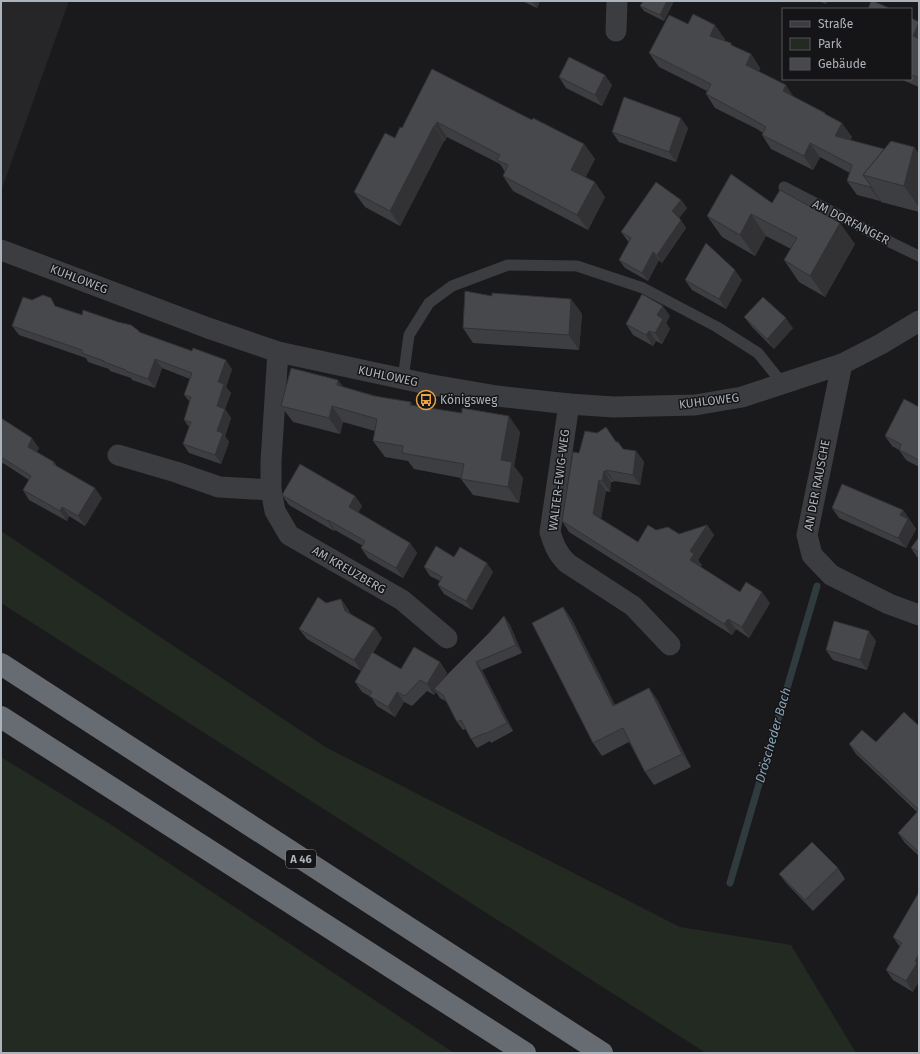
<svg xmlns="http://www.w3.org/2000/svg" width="920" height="1054" viewBox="0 0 920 1054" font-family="'Fira Sans',sans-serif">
	<rect width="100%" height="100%" fill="#1a1a1c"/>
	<polygon fill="#262629" points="1,1 69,1 1,191"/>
	<g fill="#222a22">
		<polygon points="1,531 327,748 680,927 791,945 856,1053 706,1053 1,603"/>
		<polygon points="1,757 110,824 454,1053 1,1053"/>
	</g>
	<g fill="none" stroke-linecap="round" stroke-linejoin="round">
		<polyline stroke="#303b40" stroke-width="7" points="730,883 817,586"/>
		<g stroke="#3b3d41" stroke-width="11">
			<polyline points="784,187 892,243 919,256"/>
			<polyline points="403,379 409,335 429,303 452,286 508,265 577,266 643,288 717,327 758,353 782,383"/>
		</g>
		<g stroke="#3b3d41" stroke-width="21">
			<polyline points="616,31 617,1"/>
			<polyline points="1,250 208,328 278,352 427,384 497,396 569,404 614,407 695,405 742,397 842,364 881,344 919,321"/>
			<polyline points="278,352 271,461 271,490 275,511 289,535 402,600 447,638"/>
			<polyline points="842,364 807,535 812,555 831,575 889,604 919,615"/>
			<path d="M569,404L550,532C554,545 557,553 567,563L633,606L670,645"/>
			<polyline points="118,455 176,472 219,487 271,490"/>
		</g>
		<g stroke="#676b72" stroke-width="22">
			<polyline points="1,664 602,1053"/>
			<polyline points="1,717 525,1053"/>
		</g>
	</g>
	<g fill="#3d3e41">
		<polygon points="522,1 540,1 537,8"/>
		<polygon points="674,1 664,21 644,11 640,6"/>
		<polygon points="819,1 827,1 826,4"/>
		<polygon points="911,18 919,22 919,87 900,79 911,79"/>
		<polygon points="688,24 725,39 724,41 731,43 733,46 751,54 760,68 759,72 795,98 827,115 852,137 850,140 884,149 914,147 919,154 919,212 881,202 880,200 880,201 857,195 847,181 850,173 820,157 813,170 771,149 762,135 763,133 757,129 715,108 706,94 707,91 659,67 649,53"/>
		<polygon points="432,69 532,120 584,144 595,159 585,177 605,197 588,230 513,191 503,176 505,172 500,164 447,137 445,141 444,141 400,226 365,207 354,192 402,128"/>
		<polygon points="559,77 612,85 602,106 566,88"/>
		<polygon points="688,128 676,162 619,142 612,132"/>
		<polygon points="681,200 687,208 679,218 686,228 662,263 659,260 648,281 625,268 619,260 629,242 627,240 621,232"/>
		<polygon points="772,203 855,244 825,297 799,282 784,260 791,249 766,236 755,256 722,237 707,216"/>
		<polygon points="685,280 742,280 726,309 692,290"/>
		<polygon points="492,296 571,299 582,314 579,350 473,343 463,328"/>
		<polygon points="32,300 57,307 140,332 232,369 226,387 231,393 225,409 231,418 225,436 229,442 221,464 189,453 183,444 189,427 184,420 190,402 184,395 190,379 162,368 155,388 132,380 131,378 110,371 109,369 88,362 86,358 19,335 12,326"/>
		<polygon points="670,316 666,323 670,329 662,344 656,341 653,346 633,335 626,324"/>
		<polygon points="744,317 793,328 774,349 752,327"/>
		<polygon points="338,380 343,387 414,406 520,432 514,466 523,478 519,503 473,495 461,479 461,478 414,469 408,461 385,457 373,441 375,431 343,422 340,434 293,422 281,406"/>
		<polygon points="919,407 919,467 906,460 899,450 892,446 885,436"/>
		<polygon points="1,418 39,448 37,452 54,462 57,466 102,498 85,526 69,516 67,521 29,500 23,490 29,480 3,463 1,467"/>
		<polygon points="597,433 617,442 623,449 636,451 644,462 640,485 614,481 614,482 611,482 610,492 606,491 601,519 638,542 656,530 679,534 707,525 714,535 698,560 702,565 700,567 740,592 770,603 749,638 736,629 732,635 569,532 562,521 579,453"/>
		<polygon points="282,495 355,496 362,506 358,512 410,543 417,553 403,578 368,558 361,548 363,546 335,530 334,531 289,505"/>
		<polygon points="832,508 903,510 916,529 906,548 839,518"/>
		<polygon points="919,537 919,558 917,557 911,548"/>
		<polygon points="454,557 493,572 472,610 444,594 438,585 440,581 430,576 424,567"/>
		<polygon points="341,599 348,609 350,613 382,638 373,653 401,669 440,662 447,673 443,680 488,634 504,616 510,625 522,653 482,670 513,731 491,743 490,741 477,748 471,739 466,729 463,730 457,722 447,702 440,698 436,692 434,695 427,691 412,706 404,702 395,717 377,706 371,697 362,692 355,682 364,665 361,671 307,639 299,629 326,603"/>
		<polygon points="563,607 572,620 615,705 649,688 658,701 691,767 654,785 645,772 629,742 602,756 593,743"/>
		<polygon points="876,641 867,670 833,660 826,650"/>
		<polygon points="919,726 919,856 905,843 898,833 917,812 856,754 849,744 876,742"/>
		<polygon points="838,868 845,879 813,911 787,884 779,874"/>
		<polygon points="919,892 913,992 893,980 886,970 900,947 893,937"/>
	</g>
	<g fill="#323235">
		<polygon points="532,1 540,1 537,8"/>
		<polygon points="667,1 674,1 664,21 660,15"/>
		<polygon points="823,1 827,1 826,4"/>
		<polygon points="919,22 919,45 913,36"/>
		<polygon points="715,25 725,39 720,49 710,36"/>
		<polygon points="751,54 760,68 755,79 746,65"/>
		<polygon points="605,75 612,85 602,106 595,95"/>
		<polygon points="786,85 795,99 783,91"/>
		<polygon points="681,118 688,128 676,162 669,152"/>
		<polygon points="437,122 447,137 445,141 435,126"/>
		<polygon points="842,123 852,137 845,150 835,136"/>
		<polygon points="434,126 444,141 400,226 390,211"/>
		<polygon points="810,143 820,157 813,170 804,156"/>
		<polygon points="584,144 595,159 582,185 571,170"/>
		<polygon points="914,147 919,154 919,207 904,186"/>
		<polygon points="595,182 605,197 588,230 577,215"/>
		<polygon points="871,186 880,200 880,201 870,187"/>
		<polygon points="681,200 687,208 678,220 672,211"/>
		<polygon points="751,214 766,236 755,256 740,235"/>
		<polygon points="681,220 686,228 662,263 657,255"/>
		<polygon points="840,223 855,244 825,297 810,276"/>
		<polygon points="653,252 659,260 648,281 642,273"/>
		<polygon points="735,270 742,280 726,309 719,299"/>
		<polygon points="571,299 582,314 579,350 569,335"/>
		<polygon points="663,306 670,316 666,323 670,329 662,344 655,333 657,315"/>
		<polygon points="786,318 793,328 774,349 767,339"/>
		<polygon points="649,331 656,341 653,346 646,335"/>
		<polygon points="155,359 162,368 155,388 148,379"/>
		<polygon points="226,360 232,369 226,387 231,393 225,409 231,418 225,436 229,442 221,464 215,455 217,431 217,406 218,382"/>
		<polygon points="338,380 350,396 337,385"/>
		<polygon points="411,402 422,418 410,405"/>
		<polygon points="332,406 343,422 340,434 329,418"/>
		<polygon points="509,416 520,432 514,466 523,478 519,503 508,487 501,460"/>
		<polygon points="32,438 39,448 34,457 28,447"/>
		<polygon points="636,451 644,462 640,485 633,475"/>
		<polygon points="1,460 3,463 1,467"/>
		<polygon points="606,470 614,481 614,482 606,472"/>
		<polygon points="604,471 611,482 610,492 602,481"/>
		<polygon points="599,480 606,491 600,524 593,514"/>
		<polygon points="95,488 102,498 85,526 78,516"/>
		<polygon points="355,496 362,506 356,517 349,507"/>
		<polygon points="62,507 69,516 67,521 60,511"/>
		<polygon points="903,510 916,529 906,548 898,538 900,515"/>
		<polygon points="328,520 335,530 334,531 328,521"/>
		<polygon points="707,525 714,535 698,560 702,565 698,571 690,560 690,551"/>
		<polygon points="410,543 417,553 403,578 396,568"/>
		<polygon points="487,563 493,572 472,610 466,601"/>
		<polygon points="762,592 770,603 749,638 742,627"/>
		<polygon points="341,599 348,609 352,621 345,611"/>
		<polygon points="563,607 572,620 622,719 613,706"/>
		<polygon points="504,616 510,625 522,653 516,645"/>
		<polygon points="728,619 736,629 732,635 724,624"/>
		<polygon points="375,628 382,638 361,671 354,660"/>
		<polygon points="869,631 876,641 867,670 860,660"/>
		<polygon points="440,662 447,673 437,691 434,689 436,692 434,695 427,684"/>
		<polygon points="476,662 482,670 513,731 507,723"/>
		<polygon points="649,688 658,701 691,767 682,754"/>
		<polygon points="397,692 404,702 395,717 388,707"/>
		<polygon points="919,954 919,982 913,992 906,981 915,961"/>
	</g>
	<g fill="#47484c" stroke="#323235">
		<polygon points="643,1 667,1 660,15 640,6"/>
		<polygon points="871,1 873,1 891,9 868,9"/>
		<polygon points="693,14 715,25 710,36 731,43 731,45 751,54 746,65 786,85 783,91 825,113 825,114 842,123 835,136 884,149 863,175 871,186 870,187 847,181 852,165 810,143 804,156 762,135 766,127 747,116 706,94 711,84 649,53 669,15 688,24"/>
		<polygon points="911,18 919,22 913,36 919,39 919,78 911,74"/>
		<polygon points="569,57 605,75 595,95 559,77"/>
		<polygon points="432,69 532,120 533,118 584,144 571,170 595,182 577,215 503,176 508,165 497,160 500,155 437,122 435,126 434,126 390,211 354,192 385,133 395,138 400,127 402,128"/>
		<polygon points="624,97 681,118 669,152 612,132"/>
		<polygon points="891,141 914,147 904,186 863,175"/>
		<polygon points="731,174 772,203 780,190 840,223 810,276 784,260 797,238 751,214 740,235 707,216"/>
		<polygon points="656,182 681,200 672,211 681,220 657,255 653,252 642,273 619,260 631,238 621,232"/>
		<polygon points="706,243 735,270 719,299 685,280"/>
		<polygon points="465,291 492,296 492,293 571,299 569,335 463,328"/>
		<polygon points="642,294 663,306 657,315 663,319 655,333 649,331 646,335 626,324"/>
		<polygon points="43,295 51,298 55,306 82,315 83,310 118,322 131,325 139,331 139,332 192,351 193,348 226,360 218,382 224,384 217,406 225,409 217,431 223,433 215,455 183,444 191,422 184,420 191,397 184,395 192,373 155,359 148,379 126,371 126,370 104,362 104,361 82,353 82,350 12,326 23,297 32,300"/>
		<polygon points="763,297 786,318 767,339 744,317"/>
		<polygon points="291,368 338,380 337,385 374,396 411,402 410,405 462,413 462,408 509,416 501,460 512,462 508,487 461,479 464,464 402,453 403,446 373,441 377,419 332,406 329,418 281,406"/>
		<polygon points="904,399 919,407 919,460 899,450 901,444 885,436"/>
		<polygon points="1,418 32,438 28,447 54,462 53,464 95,488 78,516 62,507 60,511 23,490 31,476 1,457"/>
		<polygon points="606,427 616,442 618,442 623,449 636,451 633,475 606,470 606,472 604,471 602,481 599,480 593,514 638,542 648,525 656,530 668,527 679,534 707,525 690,551 694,554 690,560 740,592 746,582 762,592 742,627 728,619 724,624 562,521 573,452 579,453 585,431 597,433"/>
		<polygon points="300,464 355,496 349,507 410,543 396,568 361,548 365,541 328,520 328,521 282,495"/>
		<polygon points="842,484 903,510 900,515 908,519 898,538 832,508"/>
		<polygon points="919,537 919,552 911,548"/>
		<polygon points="436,546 454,557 460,547 487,563 466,601 438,585 442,577 424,567"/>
		<polygon points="318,597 326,603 341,599 345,611 375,628 354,660 299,629"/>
		<polygon points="563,607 613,706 649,688 682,754 645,772 623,728 593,743 532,623"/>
		<polygon points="504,616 516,645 476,662 507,723 485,734 485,733 471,739 461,720 457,722 443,695 434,689 450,672 488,634"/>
		<polygon points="834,621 869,631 860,660 826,650"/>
		<polygon points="414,647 440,662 427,684 420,680 405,696 397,692 388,707 369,696 372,692 355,682 372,652 401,669"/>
		<polygon points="904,712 919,726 919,810 849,744 862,730 876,742"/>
		<polygon points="919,810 919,852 898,833"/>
		<polygon points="812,842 838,868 805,900 779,874"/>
		<polygon points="919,892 919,954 915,961 917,963 906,981 886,970 902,943 893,937"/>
	</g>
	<defs>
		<symbol id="bus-ring" viewBox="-11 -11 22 22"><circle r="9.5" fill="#151517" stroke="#eba244" stroke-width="1.5"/><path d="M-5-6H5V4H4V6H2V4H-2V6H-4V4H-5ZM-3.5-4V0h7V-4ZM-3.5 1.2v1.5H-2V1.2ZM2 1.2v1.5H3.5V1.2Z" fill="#eba244"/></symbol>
	</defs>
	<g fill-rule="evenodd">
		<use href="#bus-ring" x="415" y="389" width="22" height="22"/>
	</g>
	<g text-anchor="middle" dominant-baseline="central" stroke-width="3" stroke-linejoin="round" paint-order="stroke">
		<rect fill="#151517" stroke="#7f848a" stroke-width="1" x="286" y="850" width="30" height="18" rx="3"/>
		<g font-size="11" font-weight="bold" fill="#adb3bb">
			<text x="301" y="859">A 46</text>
		</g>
		<g font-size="12" fill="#adb3bb" stroke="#151517">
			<text transform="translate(851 222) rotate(27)">AM DORFANGER</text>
			<text transform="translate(79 279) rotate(21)">KUHLOWEG</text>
			<text transform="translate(388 376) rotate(12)">KUHLOWEG</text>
			<text transform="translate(709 401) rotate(-7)">KUHLOWEG</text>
			<text transform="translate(559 480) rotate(-83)">WALTER-EWIG-WEG</text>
			<text transform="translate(817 485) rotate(-79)">AN DER RAUSCHE</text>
			<text transform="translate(349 570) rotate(30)">AM KREUZBERG</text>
		</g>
		<g font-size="12" fill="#adb3bb" stroke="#151517" text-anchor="start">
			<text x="440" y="400">Königsweg</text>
		</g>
		<g font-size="13" font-style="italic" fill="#86a3b4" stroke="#151517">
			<text transform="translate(773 735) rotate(-74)">Dröscheder Bach</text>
		</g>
	</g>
	<rect width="920" height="1054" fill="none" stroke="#adb3bb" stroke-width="4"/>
	<rect x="782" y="8" width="130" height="72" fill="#151517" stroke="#525459"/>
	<rect x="790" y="21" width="20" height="6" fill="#3b3d41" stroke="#525459"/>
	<text x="818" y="28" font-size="12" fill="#adb3bb">Straße</text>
	<rect x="790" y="38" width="20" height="12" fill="#222a22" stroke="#525459"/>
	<text x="818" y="48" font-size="12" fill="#adb3bb">Park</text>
	<rect x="790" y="58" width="20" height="12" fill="#47484c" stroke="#525459"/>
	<text x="818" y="68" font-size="12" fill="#adb3bb">Gebäude</text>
</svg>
